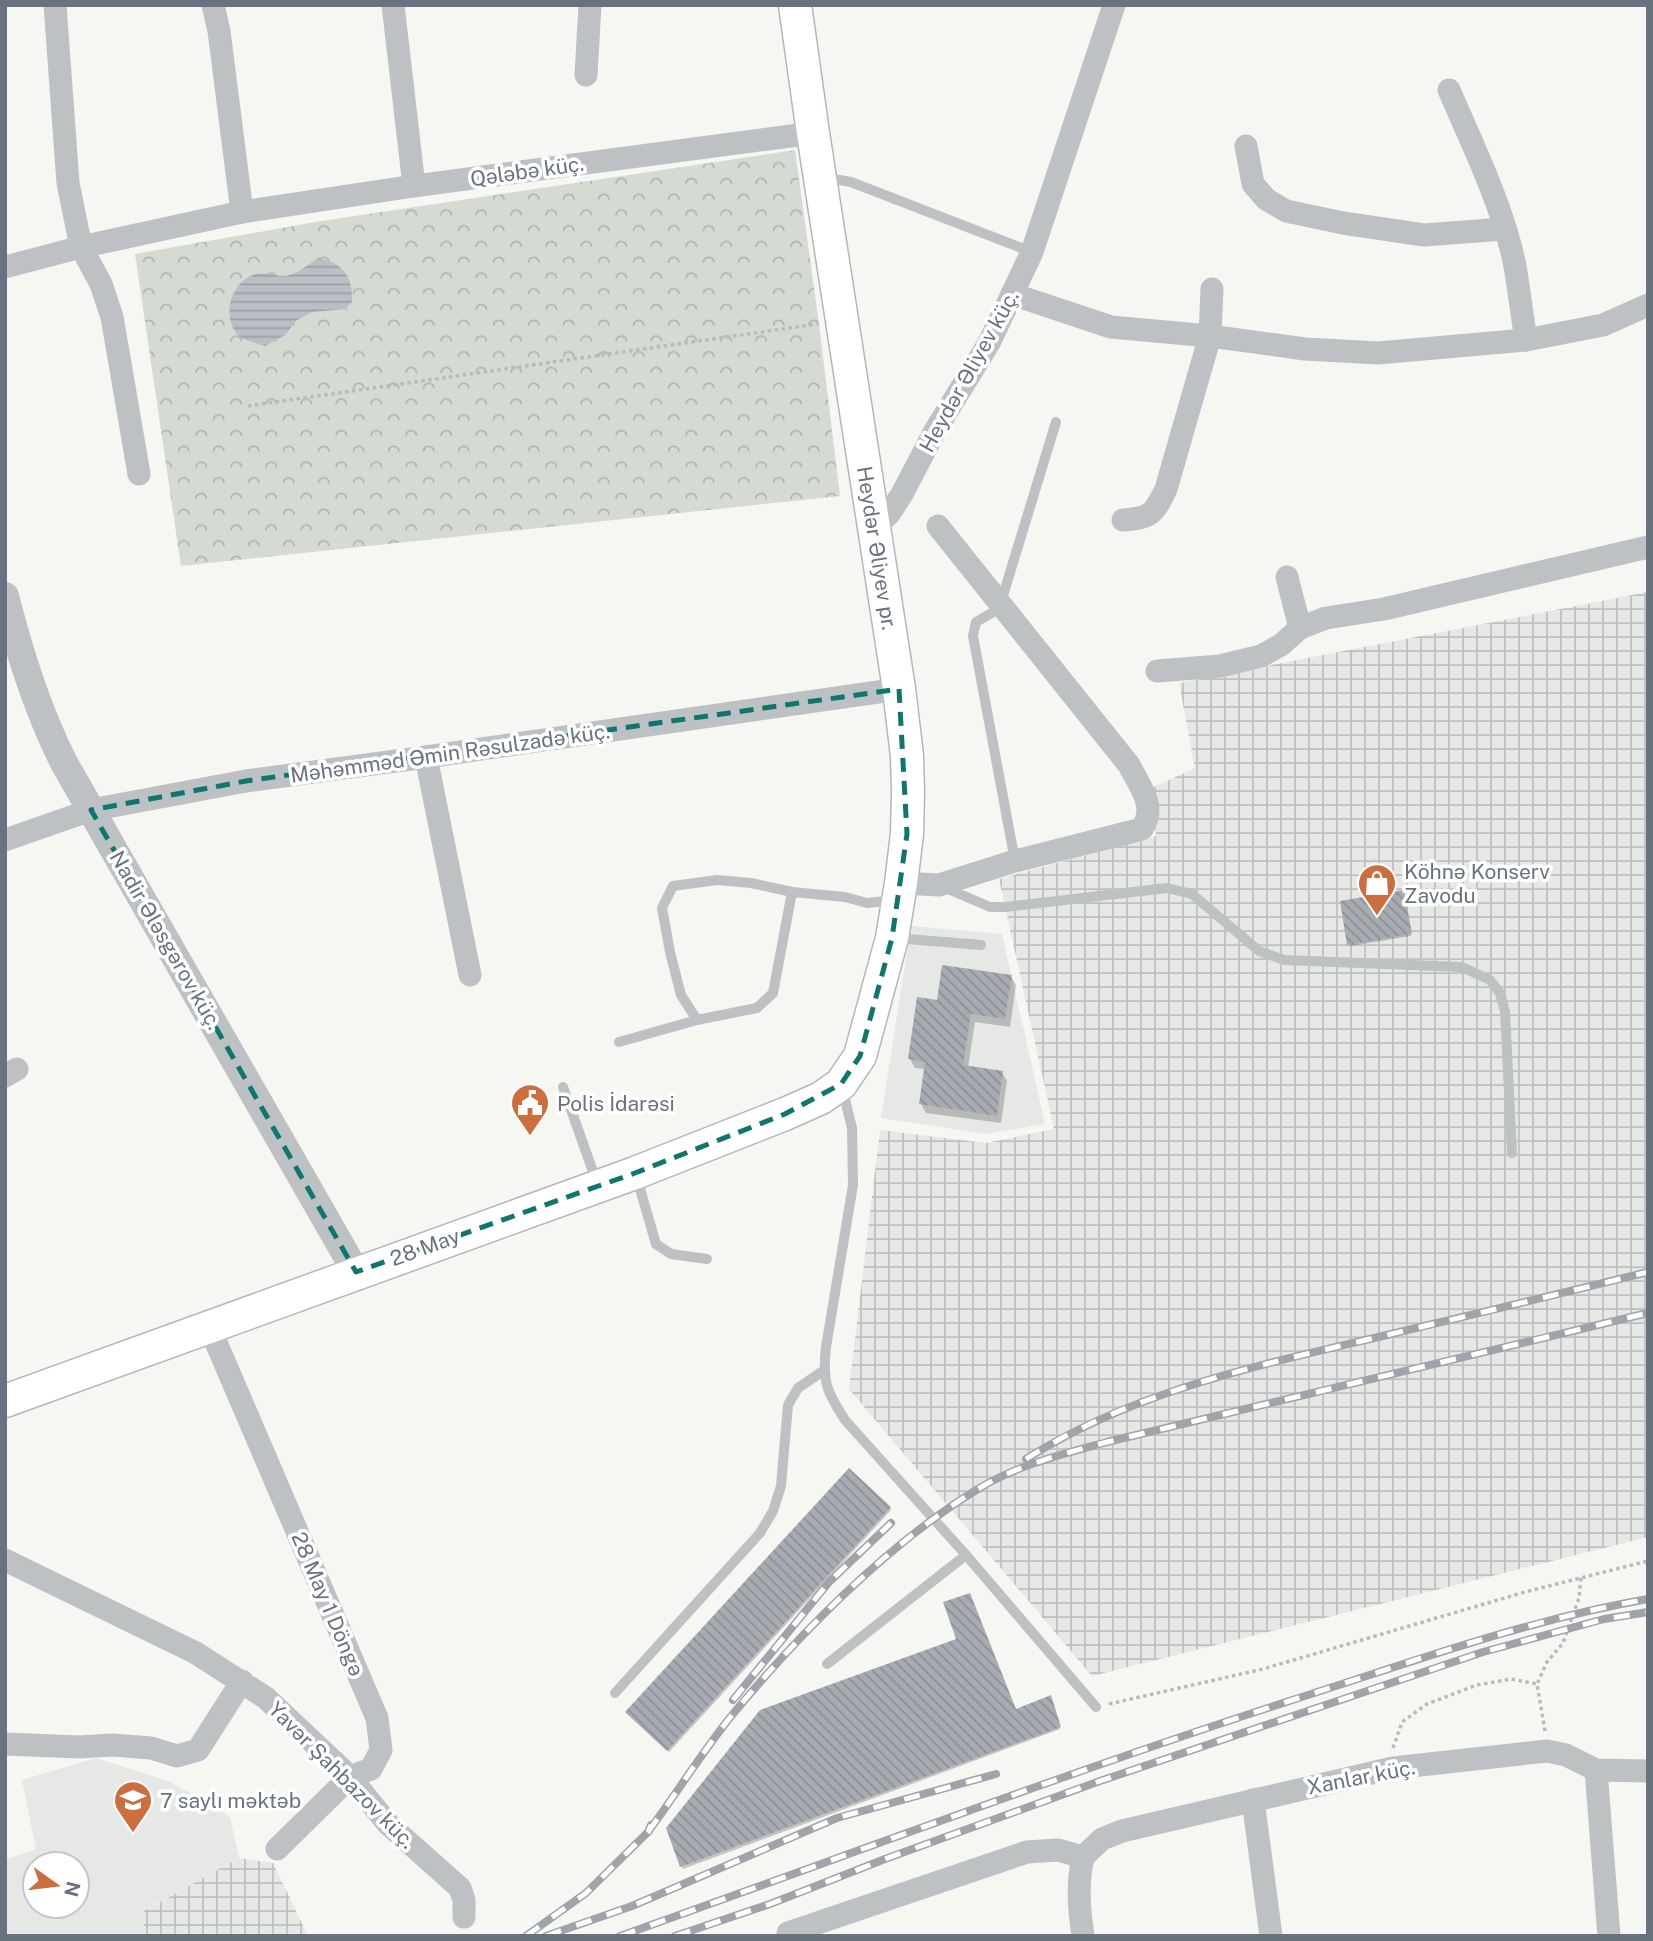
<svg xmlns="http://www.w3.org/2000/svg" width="1653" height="1941" viewBox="0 0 1653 1941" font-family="'Public Sans',sans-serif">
	<defs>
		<pattern id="industrial-grid" width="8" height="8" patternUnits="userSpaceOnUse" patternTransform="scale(1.75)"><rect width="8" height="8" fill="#e6e8e6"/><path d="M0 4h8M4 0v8" fill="none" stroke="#bec0c0"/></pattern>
		<pattern id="forest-crowns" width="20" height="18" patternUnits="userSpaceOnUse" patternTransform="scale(1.75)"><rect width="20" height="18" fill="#d5dad3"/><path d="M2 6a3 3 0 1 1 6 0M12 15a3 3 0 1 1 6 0" fill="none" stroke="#b1b5b0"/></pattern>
		<pattern id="water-rules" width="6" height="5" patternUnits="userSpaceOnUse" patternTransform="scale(1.75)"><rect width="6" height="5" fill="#b8c0c5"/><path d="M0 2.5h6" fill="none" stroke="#9aa0a5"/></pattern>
		<pattern id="building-back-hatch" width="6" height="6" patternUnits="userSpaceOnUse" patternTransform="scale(1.75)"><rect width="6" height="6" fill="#a7acb2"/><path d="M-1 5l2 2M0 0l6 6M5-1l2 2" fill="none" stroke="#8c9096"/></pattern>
	</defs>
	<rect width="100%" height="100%" fill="#f6f6f3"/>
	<g fill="#e6e8e6" fill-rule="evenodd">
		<polygon points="911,926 1002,934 1045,1124 986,1134 881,1118"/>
		<path d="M96,1758L171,1782L230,1817L239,1858L140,1912L147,1936H5V1860L36,1849L22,1780ZM35,1864H77V1906H35Z"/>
	</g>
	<g fill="url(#industrial-grid)">
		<polygon points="1648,592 1648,1537 1092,1676 849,1389 880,1130 986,1143 1054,1129 999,879 1156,836 1152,788 1195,768 1179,683"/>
		<polygon points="239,1858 273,1863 308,1936 147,1936 140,1913"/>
	</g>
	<polygon fill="url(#forest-crowns)" points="795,150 819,324 840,496 181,566 135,254 321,221"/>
	<path fill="url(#water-rules)" d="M318,258C343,263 353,276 352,302L345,309L312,312L297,320L285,335L265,346C258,343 245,341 239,336C220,318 231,279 257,274C265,272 275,276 284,276C295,276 309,264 318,258Z"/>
	<g fill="#0003">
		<polygon points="1404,894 1411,936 1350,946 1349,944"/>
		<polygon points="1011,976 1016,985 1010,1027 975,1022 968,1068 1002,1073 1007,1081 1001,1123 926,1113 921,1104 925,1069 915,1068 910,1059 938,1002"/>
		<polygon points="890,1508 891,1510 669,1752 629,1714"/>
		<polygon points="1051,1699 1060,1729 683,1869 682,1867 668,1828"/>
	</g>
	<g fill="url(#building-back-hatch)">
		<polygon points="1404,890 1412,934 1347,945 1340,901"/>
		<polygon points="942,965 1012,975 1005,1019 971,1014 963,1065 1003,1071 997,1116 919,1104 925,1062 908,1059 917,997 937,1000"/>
		<polygon points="849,1468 891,1507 667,1751 625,1712"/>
		<polygon points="970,1593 1016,1709 1051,1695 1061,1727 680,1867 666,1828 760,1710 956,1639 943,1602"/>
	</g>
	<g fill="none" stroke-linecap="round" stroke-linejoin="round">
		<defs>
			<polyline id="secondary" points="5,1401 635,1173 785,1114 821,1098 841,1084 860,1056 892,938 901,883 907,834 908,792 907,756 899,689 813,133 795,5"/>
		</defs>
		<use href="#secondary" stroke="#b3b6bb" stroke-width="35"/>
		<g stroke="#b8babd" stroke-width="3.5" stroke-dasharray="3.5 3.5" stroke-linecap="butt">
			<polyline points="248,406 817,324"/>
			<polyline points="1109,1704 1263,1669 1525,1592 1648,1561"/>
			<polyline points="1545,1731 1537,1684 1547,1662 1563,1643 1579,1598 1581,1578"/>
			<polyline points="1393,1748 1402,1722 1427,1704 1477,1685 1511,1679 1537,1684"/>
		</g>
		<g stroke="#bec1c4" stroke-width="10">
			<polyline points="822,177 851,182 1032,252"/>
			<polyline points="1015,861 973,636 976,622 1002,607 1001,602 1056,422"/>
			<polyline points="941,886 990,907 1005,907 1167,888 1192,894 1259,951 1284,960 1462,967 1490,980 1500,993 1505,1012 1512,1153"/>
			<polyline points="792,892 773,993 757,1008 697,1020 681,995 670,952 662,908 673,886 717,880 751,883 792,892 845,897 867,903 895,900"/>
			<polyline points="895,938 981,945"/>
			<polyline points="619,1042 697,1020"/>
			<polyline points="563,1087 597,1183"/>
			<path d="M842,1087L852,1128L853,1185L826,1347C822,1382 827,1392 845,1420L966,1555L1096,1707"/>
			<polyline points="636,1175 656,1244 671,1254 707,1259"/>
			<polyline points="827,1664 966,1555"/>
			<polyline points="615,1693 760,1533 773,1511 781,1486 788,1405 798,1388 823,1371"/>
		</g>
		<g stroke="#bec1c4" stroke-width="23">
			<polyline points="55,5 68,183 81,247 101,284 112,317 139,474"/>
			<polyline points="213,5 219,31 242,212"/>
			<polyline points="393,5 414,186"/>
			<polyline points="586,75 590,5"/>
			<path d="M1449,90C1472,143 1504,209 1515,266C1519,290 1522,315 1526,340"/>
			<polyline points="1246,146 1253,184 1266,199 1286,211 1343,223 1424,235 1504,229"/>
			<polyline points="5,267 81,247 242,212 414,186 813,133"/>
			<polyline points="1012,294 1111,327 1210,336 1305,349 1378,353 1526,340 1603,325 1648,305"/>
			<path d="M1123,520C1151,518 1154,514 1166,489L1210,336L1212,289"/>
			<polyline points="873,528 889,514 902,494 936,429 989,343 1032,252 1114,5"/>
			<polyline points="1287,577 1300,628"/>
			<polyline points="1157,671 1220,666 1261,656 1281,645 1300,628 1326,618 1384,609 1648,547"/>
			<polyline points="426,757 470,975"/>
			<polyline points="5,840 91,810 246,781 426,757 899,689"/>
			<path d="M901,883L939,885L1015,861L1142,829C1157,806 1140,787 1129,765L938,526"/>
			<polyline points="5,1076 17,1069"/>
			<polyline points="209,1326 377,1718 381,1750 371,1769 350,1777 277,1849"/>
			<polyline points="5,1560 196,1653 266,1698 350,1777 388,1824 460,1888 464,1900 464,1917"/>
			<polyline points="5,1744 79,1747 113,1745 151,1748 177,1756 198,1750 242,1681"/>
			<polyline points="1596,1770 1609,1936"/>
			<polyline points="1253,1800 1271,1936"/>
			<polyline points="1083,1857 1102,1839 1122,1831 1393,1768 1547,1751 1566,1755 1596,1770 1648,1771"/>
			<path d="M1083,1857C1077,1884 1079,1909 1083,1936"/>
			<polyline points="788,1933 1027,1852 1058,1850 1083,1857"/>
		</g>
		<path stroke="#bec1c4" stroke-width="28" d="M5,596C20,654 37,709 64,763L356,1272"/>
		<use href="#secondary" stroke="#fff" stroke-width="32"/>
		<defs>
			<g id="rail">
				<path d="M1026,1459C1130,1393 1251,1367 1370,1339C1463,1317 1555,1295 1648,1272"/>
				<polyline points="733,1700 829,1582 891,1523"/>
				<path d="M648,1832C675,1795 700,1756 728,1720C795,1638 887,1544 978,1489C1017,1465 1063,1454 1107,1442L1648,1313"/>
				<polyline points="526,1936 586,1893 648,1832 651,1825"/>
				<polyline points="546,1936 632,1906 837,1818 996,1774"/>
				<path d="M620,1936C849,1855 1076,1769 1308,1695C1420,1659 1532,1619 1648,1599"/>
				<polyline points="675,1936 770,1904 885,1859 1100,1781 1483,1652 1604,1619 1648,1612"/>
			</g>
		</defs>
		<use href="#rail" stroke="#a0a4aa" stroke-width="8"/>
		<use href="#rail" stroke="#fff" stroke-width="5" stroke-dasharray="16" stroke-linecap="butt"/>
	</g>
	<path fill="none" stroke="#0f766e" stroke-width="5" stroke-dasharray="14 9" stroke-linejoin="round" d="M899,689L907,834L892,938L860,1056L841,1084L785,1114L635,1173L356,1272L91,810L246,781Z"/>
	<defs>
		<symbol id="shop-pin" viewBox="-11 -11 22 30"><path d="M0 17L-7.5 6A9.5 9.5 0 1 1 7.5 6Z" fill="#cc6e3d" stroke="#fff"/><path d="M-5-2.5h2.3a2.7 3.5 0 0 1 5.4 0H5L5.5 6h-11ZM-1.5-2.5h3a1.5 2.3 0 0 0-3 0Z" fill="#fff"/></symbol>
		<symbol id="civic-pin" viewBox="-11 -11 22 30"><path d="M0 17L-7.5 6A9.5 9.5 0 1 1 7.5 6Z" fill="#cc6e3d" stroke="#fff"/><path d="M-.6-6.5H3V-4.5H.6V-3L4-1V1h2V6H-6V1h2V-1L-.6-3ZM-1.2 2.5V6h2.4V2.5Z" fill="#fff"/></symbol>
		<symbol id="school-pin" viewBox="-11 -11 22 30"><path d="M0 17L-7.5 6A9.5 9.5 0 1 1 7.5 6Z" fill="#cc6e3d" stroke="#fff"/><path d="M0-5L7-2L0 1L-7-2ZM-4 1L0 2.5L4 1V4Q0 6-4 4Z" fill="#fff"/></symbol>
	</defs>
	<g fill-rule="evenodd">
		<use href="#shop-pin" x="1355" y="861" width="44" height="60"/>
		<use href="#civic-pin" x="508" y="1081" width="44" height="60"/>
		<use href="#school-pin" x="111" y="1778" width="44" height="60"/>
	</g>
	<g text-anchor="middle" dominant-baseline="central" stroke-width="7" stroke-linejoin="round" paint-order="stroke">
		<g font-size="21" fill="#697380" stroke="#fff">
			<text transform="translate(527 171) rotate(-8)">Qələbə küç.</text>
			<text transform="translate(969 371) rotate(-61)">Heydər Əliyev küç.</text>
			<text transform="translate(877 548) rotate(81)">Heydər Əliyev pr.</text>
			<text transform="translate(450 753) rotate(-8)">Məhəmməd Əmin Rəsulzadə küç.</text>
			<text transform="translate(166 940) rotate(60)">Nadir Ələsgərov küç.</text>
			<text transform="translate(425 1247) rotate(-20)">28 May</text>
			<text transform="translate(328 1604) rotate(67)">28 May 1 Döngə</text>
			<text transform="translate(342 1775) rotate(45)">Yavər Şahbazov küç.</text>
			<text transform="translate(1361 1777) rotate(-11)">Xanlar küç.</text>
		</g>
		<g font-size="21" fill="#697380" stroke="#fff" text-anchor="start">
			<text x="1404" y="871">Köhnə Konserv<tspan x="1404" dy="24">Zavodu</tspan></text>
			<text x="557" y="1103">Polis İdarəsi</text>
			<text x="160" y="1800">7 saylı məktəb</text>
		</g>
	</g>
	<rect width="1653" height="1941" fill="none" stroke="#697380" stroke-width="14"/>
	<g transform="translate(56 1885) rotate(104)"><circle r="33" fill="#ffffff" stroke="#c3c7cc" stroke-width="2"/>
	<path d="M0-5L12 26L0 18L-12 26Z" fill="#cc6e3d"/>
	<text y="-10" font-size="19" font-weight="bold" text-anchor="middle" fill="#697380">N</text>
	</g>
</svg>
